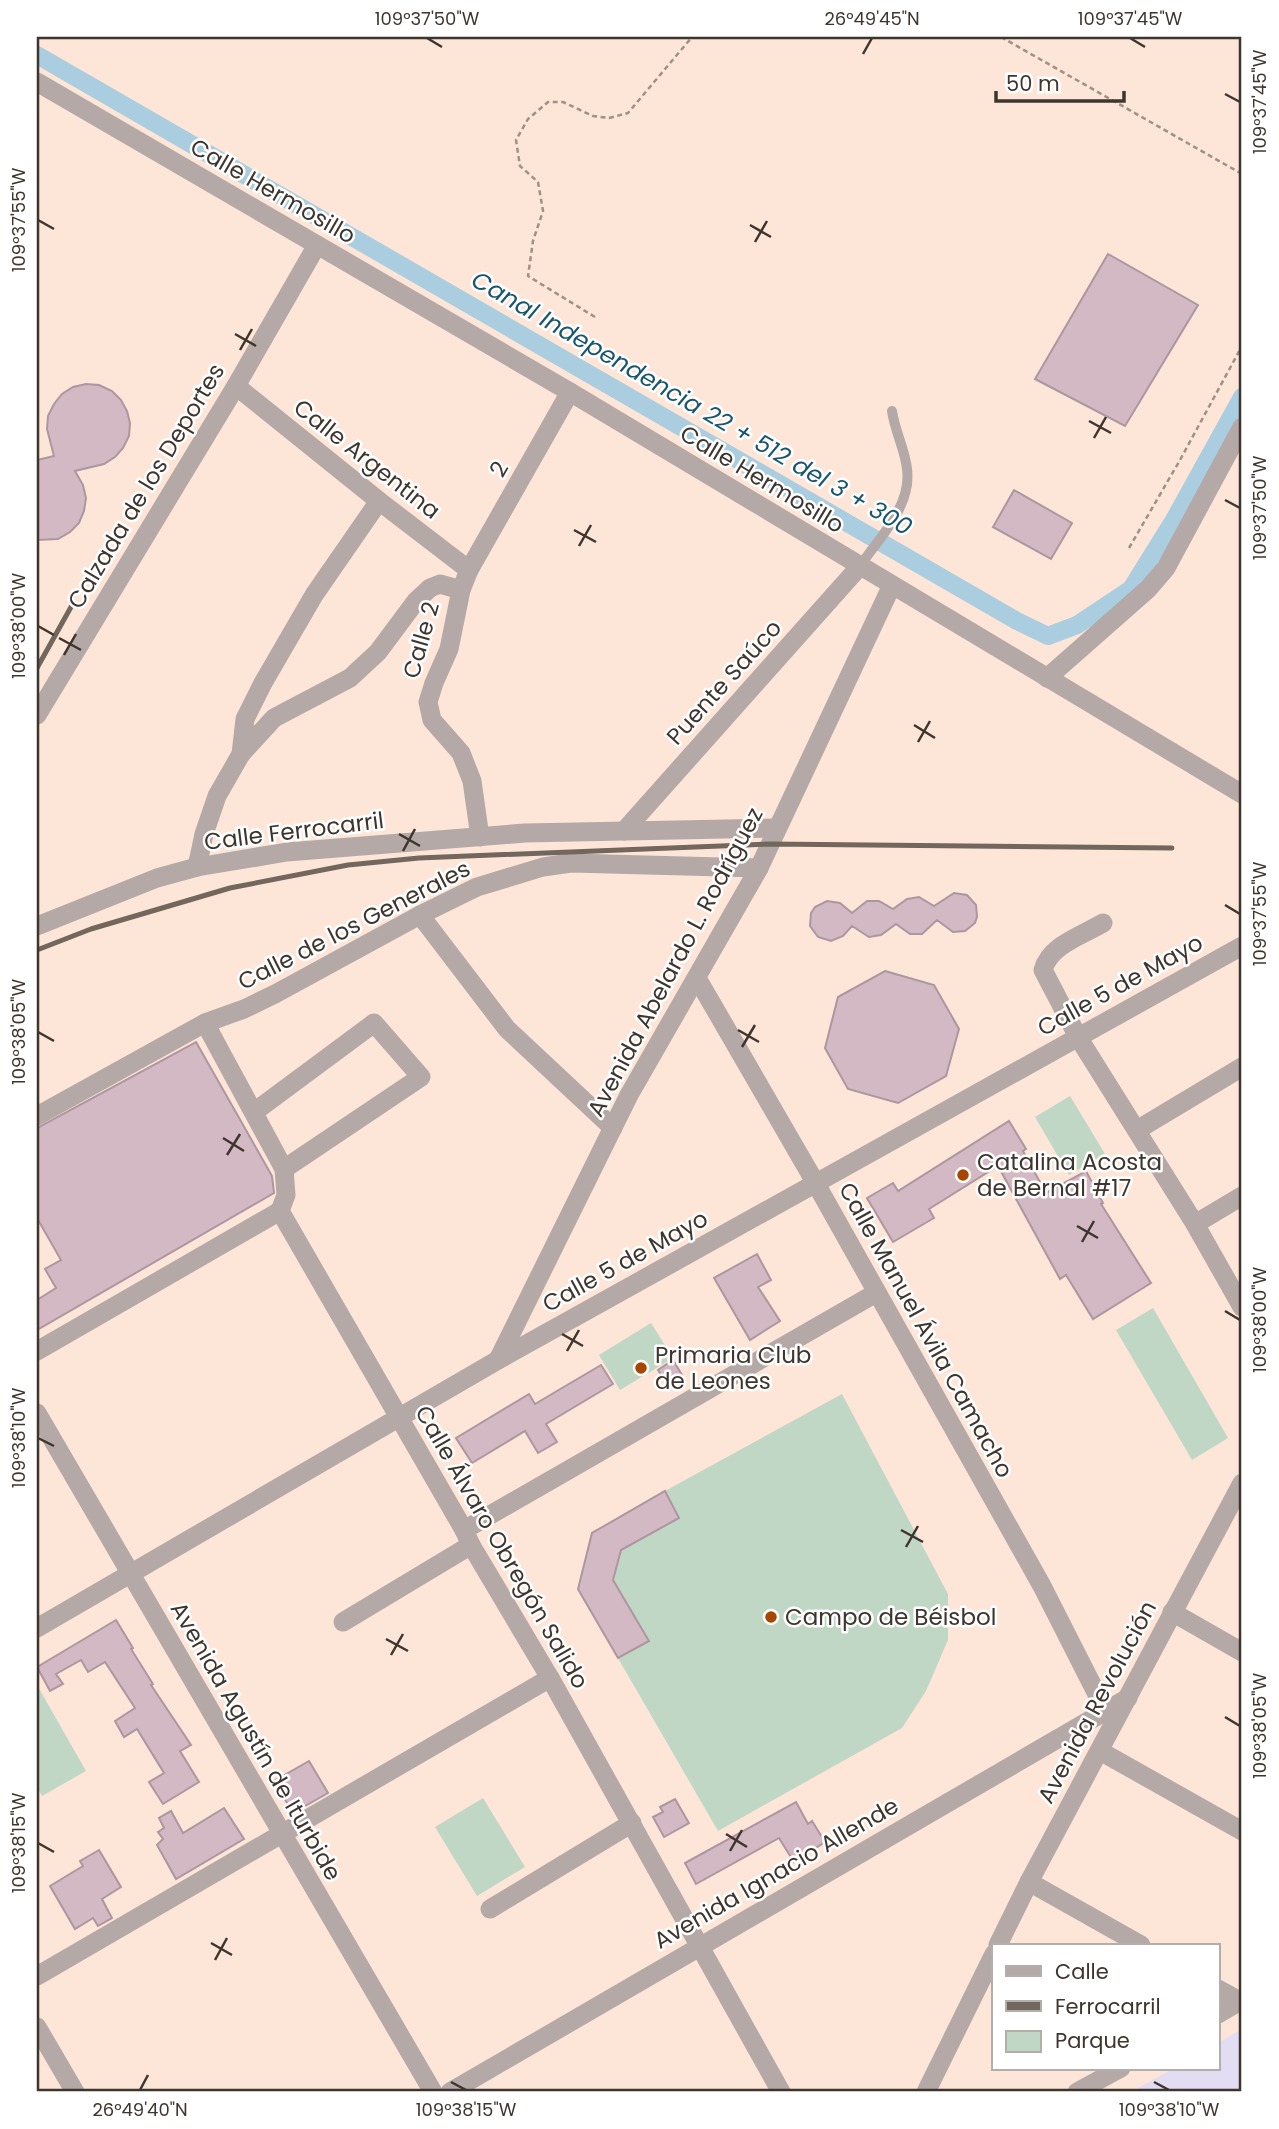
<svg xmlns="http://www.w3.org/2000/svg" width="1279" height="2129" viewBox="0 0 1279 2129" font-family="Poppins,sans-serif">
	<rect width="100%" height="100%" fill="#fde6d7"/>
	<polygon fill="#e3ddf3" points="1242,2029 1242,2092 1131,2092 1174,2068 1218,2068 1218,2043"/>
	<g fill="#c1d7c5">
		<polygon points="1070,1096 1105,1154 1069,1175 1035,1117"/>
		<polygon points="1153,1308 1228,1438 1192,1460 1116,1330"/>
		<polygon points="651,1323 673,1358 620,1390 599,1355"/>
		<polygon points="842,1394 948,1594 948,1640 926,1691 902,1728 718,1831 578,1589 665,1491"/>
		<polygon points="37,1685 86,1771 42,1796 37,1787"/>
		<polygon points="483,1798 525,1867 477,1896 435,1827"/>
	</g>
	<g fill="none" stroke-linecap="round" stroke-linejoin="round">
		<polyline stroke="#aacddf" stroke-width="18" points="37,55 1017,621 1048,636 1077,625 1131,589 1174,520 1242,397"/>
	</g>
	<g fill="#d3b9c4" stroke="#ae96a0" stroke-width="2">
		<polygon points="1108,254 1198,305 1125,426 1035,379"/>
		<polygon points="86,384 99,385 112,391 121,400 127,411 130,423 129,436 123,448 115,457 104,464 75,471 83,485 86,498 84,511 79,523 70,532 58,539 37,540 37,460 54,456 47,429 48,416 54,404 62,394 73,387"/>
		<polygon points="1014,490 1072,523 1051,559 993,527"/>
		<polygon points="954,893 967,895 976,905 977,917 975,923 965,931 953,932 937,920 922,934 910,934 896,924 881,935 869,937 852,926 843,936 831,941 818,937 810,926 811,913 815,907 827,901 840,903 852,913 867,901 879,901 893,909 907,899 919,897 934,906"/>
		<polygon points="885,971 934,985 959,1029 946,1076 898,1103 848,1089 825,1048 838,997"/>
		<polygon points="196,1042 272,1176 274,1193 37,1330 37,1300 56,1288 45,1269 61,1260 37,1218 37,1128"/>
		<polygon points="1009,1121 1026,1149 1023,1151 1046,1193 1086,1171 1103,1203 1101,1204 1151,1283 1093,1319 1066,1275 1060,1279 998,1166 929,1209 934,1218 893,1242 867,1198 893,1183 898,1191"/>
		<polygon points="757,1254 771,1280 758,1287 780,1321 750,1340 714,1278"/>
		<polygon points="673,1360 685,1380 670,1389 658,1370"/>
		<polygon points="601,1365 613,1384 546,1424 557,1442 538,1453 525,1431 472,1463 456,1438 529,1394 535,1404"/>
		<polygon points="665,1491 679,1518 621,1550 613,1580 649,1641 618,1658 578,1589 592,1533"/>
		<polygon points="116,1620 133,1648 131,1649 153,1684 151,1685 191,1745 180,1751 199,1782 163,1804 149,1782 164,1773 137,1729 124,1737 115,1721 135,1708 105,1662 88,1672 81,1660 56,1674 63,1684 50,1691 37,1667"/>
		<polygon points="309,1761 328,1793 293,1813 274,1781"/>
		<polygon points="675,1799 689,1823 664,1837 653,1817 663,1812 660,1807"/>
		<polygon points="796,1802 808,1824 812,1821 825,1842 794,1862 779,1838 696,1884 685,1863"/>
		<polygon points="224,1808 244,1839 176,1879 157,1845 163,1839 158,1832 164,1828 159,1818 171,1811 183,1833"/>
		<polygon points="99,1850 121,1887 102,1899 112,1918 98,1926 93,1918 75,1929 50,1886 83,1866 80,1861"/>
	</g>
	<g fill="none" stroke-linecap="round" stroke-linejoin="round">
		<g stroke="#a09085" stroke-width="2.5" stroke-dasharray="5 3.5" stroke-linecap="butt">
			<polyline points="1001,37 1242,174"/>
			<polyline points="595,317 528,276 533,241 543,211 538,182 520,166 516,140 528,119 548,102 563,102 593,116 609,118 628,113 692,37"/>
			<polyline points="1129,548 1180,460 1242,346"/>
		</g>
		<path stroke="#b5a9a8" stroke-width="10" d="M860,566C879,538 912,506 907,469C905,449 895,432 892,411"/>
		<g stroke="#b5a9a8" stroke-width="19">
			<polyline points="236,386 379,501 469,570"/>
			<polyline points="1047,678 1148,589 1166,568 1242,427"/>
			<polyline points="37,715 236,386 317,245"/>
			<polyline points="241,754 274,718 350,678 378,652 416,601 430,588 440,584 461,590"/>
			<polyline points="624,831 860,566"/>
			<polyline points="480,837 472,781 461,753 432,720 428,702 434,683 449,649 461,590 469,570 570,392"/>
			<polyline points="197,867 204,834 217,796 241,754 245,719 263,683 314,595 379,501"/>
			<polyline points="420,915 507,1029 613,1128"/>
			<path d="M1103,923C1081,936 1050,945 1043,970L1078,1037L1195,1224L1242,1307"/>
			<polyline points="37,926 157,878 197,867 287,852 525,833 777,828"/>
			<polyline points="697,978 815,1182 1042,1586 1105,1710"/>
			<polyline points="205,1023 284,1169 286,1195 280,1211"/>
			<polyline points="254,1112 374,1023 421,1077 284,1169"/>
			<polyline points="37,1116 205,1023 244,1009 275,994 420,915 477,887 543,867 571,863 759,868"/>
			<polyline points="1137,1130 1242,1067"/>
			<polyline points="280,1211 464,1530 471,1545 550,1678 781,2092"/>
			<polyline points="1195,1224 1242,1196"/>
			<polyline points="37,1351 280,1211"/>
			<polyline points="498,1360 629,1095 759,868 892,585"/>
			<polyline points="464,1530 876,1293"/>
			<polyline points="1172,1612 1242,1652"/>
			<polyline points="343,1622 471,1545"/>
			<polyline points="37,1628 498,1360 1242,946"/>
			<polyline points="1100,1751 1242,1831"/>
			<polyline points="1029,1882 1141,1945"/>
			<polyline points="490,1909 632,1823"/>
			<polyline points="998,1945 1029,1882 1242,1483"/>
			<polyline points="37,1976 550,1678"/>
			<polyline points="1218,1989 1240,2001"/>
			<polyline points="1218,2014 1242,2000"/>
			<polyline points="37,2027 75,2092"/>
			<polyline points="450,2092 1128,1698"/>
			<polyline points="926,2092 994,1954"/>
			<polyline points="1077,2092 1121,2068"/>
		</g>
		<g stroke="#b5a9a8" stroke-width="19">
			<polyline points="37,82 570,392 1242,794"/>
			<polyline points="37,1413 433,2092"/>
		</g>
		<g stroke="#72665d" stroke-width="5">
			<polyline points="37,668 71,607"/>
			<polyline points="37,950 91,929 230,888 348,865 419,858 770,844 1172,848"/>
		</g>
	</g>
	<path fill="none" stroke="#3e352f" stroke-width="2.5" d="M427,38L442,47M1130,38L1145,47M863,54L872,38M1225,94L1240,102M38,220L54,229M750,225L771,237M755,242L767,221M235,334L256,346M240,350L252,329M1089,421L1111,433M1094,438L1106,417M1225,500L1240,508M574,530L596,542M579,546L591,525M38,626L54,635M59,638L81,650M64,655L76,634M914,725L935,738M918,742L930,721M399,834L420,846M403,851L415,829M1225,905L1240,914M738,1030L759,1042M38,1032L54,1041M742,1047L755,1025M223,1138L244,1151M227,1155L240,1134M1077,1226L1098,1238M1082,1242L1094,1221M1225,1311L1240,1320M562,1334L583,1346M567,1351L579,1330M38,1438L54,1446M901,1530L923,1542M906,1547L918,1526M386,1639L408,1651M391,1655L403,1634M1225,1717L1240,1726M726,1834L747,1847M38,1843L54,1852M730,1851L742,1830M211,1943L232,1955M215,1960L227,1938M451,2082L466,2090M1154,2082L1169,2090M140,2090L148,2075"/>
	<g fill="#a74600" stroke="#fff" stroke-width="2.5">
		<circle cx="963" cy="1175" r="7"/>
		<circle cx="641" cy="1368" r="7"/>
		<circle cx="771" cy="1617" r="7"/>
	</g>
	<g text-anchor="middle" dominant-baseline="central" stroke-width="5" stroke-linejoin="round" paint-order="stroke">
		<g font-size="23" fill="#3e352f" stroke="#fff">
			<text transform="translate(273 191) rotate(30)">Calle Hermosillo</text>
			<text transform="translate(367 459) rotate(38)">Calle Argentina</text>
			<text transform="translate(499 469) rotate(-60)">2</text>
			<text transform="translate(762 479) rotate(31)">Calle Hermosillo</text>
			<text transform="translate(146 486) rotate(-59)">Calzada de los Deportes</text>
			<text transform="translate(421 640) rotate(-74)">Calle 2</text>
			<text transform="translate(724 682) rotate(-48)">Puente Saúco</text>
			<text transform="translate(294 831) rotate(-7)">Calle Ferrocarril</text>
			<text transform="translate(354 925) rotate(-27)">Calle de los Generales</text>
			<text transform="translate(675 962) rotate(-62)">Avenida Abelardo L. Rodríguez</text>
			<text transform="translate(1120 985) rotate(-29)">Calle 5 de Mayo</text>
			<text transform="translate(625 1261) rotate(-29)">Calle 5 de Mayo</text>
			<text transform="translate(926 1330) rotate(61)">Calle Manuel Ávila Camacho</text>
			<text transform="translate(502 1547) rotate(60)">Calle Álvaro Obregón Salido</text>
			<text transform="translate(1097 1702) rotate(-62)">Avenida Revolución</text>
			<text transform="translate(256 1741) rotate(60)">Avenida Agustín de Iturbide</text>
			<text transform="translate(776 1873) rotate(-30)">Avenida Ignacio Allende</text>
		</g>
		<g font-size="23" fill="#3e352f" stroke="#fff" text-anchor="start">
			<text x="977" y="1162">Catalina Acosta<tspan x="977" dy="26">de Bernal #17</tspan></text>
			<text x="655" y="1355">Primaria Club<tspan x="655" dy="26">de Leones</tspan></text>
			<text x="785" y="1617">Campo de Béisbol</text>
		</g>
		<g font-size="24" font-style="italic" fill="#185670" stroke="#fff">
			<text transform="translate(692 403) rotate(30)">Canal Independencia 22 + 512 del 3 + 300</text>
		</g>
	</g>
	<rect width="1279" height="2129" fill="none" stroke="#ffffff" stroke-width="77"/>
	<rect x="992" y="1944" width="228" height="126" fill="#ffffff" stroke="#b2aeac" stroke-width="2"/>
	<rect x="1006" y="1966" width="35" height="10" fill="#b5a9a8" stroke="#b2aeac" stroke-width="2"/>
	<text x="1055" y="1979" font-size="21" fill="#3e352f">Calle</text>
	<rect x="1006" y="2001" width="35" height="10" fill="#72665d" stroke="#b2aeac" stroke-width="2"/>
	<text x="1055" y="2014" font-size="21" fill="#3e352f">Ferrocarril</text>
	<rect x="1006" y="2031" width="35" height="21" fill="#c1d7c5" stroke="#b2aeac" stroke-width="2"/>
	<text x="1055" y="2048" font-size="21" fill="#3e352f">Parque</text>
	<path d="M996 91v10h128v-10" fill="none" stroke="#3e352f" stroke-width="3.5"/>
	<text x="1006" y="91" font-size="21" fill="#3e352f" stroke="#ffffff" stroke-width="5" paint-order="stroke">50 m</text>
	<rect x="38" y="38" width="1202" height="2052" fill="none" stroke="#3e352f" stroke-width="2.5"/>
	<g font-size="18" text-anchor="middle" fill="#3e352f">
		<text x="427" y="25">109°37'50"W</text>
		<text x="872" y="25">26°49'45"N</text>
		<text x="1130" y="25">109°37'45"W</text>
		<text transform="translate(1260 102) rotate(-90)" y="6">109°37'45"W</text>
		<text transform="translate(19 220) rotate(-90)" y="6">109°37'55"W</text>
		<text transform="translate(1260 508) rotate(-90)" y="6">109°37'50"W</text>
		<text transform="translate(19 626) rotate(-90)" y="6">109°38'00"W</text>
		<text transform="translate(1260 914) rotate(-90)" y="6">109°37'55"W</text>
		<text transform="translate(19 1032) rotate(-90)" y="6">109°38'05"W</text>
		<text transform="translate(1260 1320) rotate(-90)" y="6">109°38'00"W</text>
		<text transform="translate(19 1438) rotate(-90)" y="6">109°38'10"W</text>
		<text transform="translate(1260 1726) rotate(-90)" y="6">109°38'05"W</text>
		<text transform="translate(19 1843) rotate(-90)" y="6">109°38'15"W</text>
		<text x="140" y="2116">26°49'40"N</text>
		<text x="466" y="2116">109°38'15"W</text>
		<text x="1169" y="2116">109°38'10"W</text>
	</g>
</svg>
